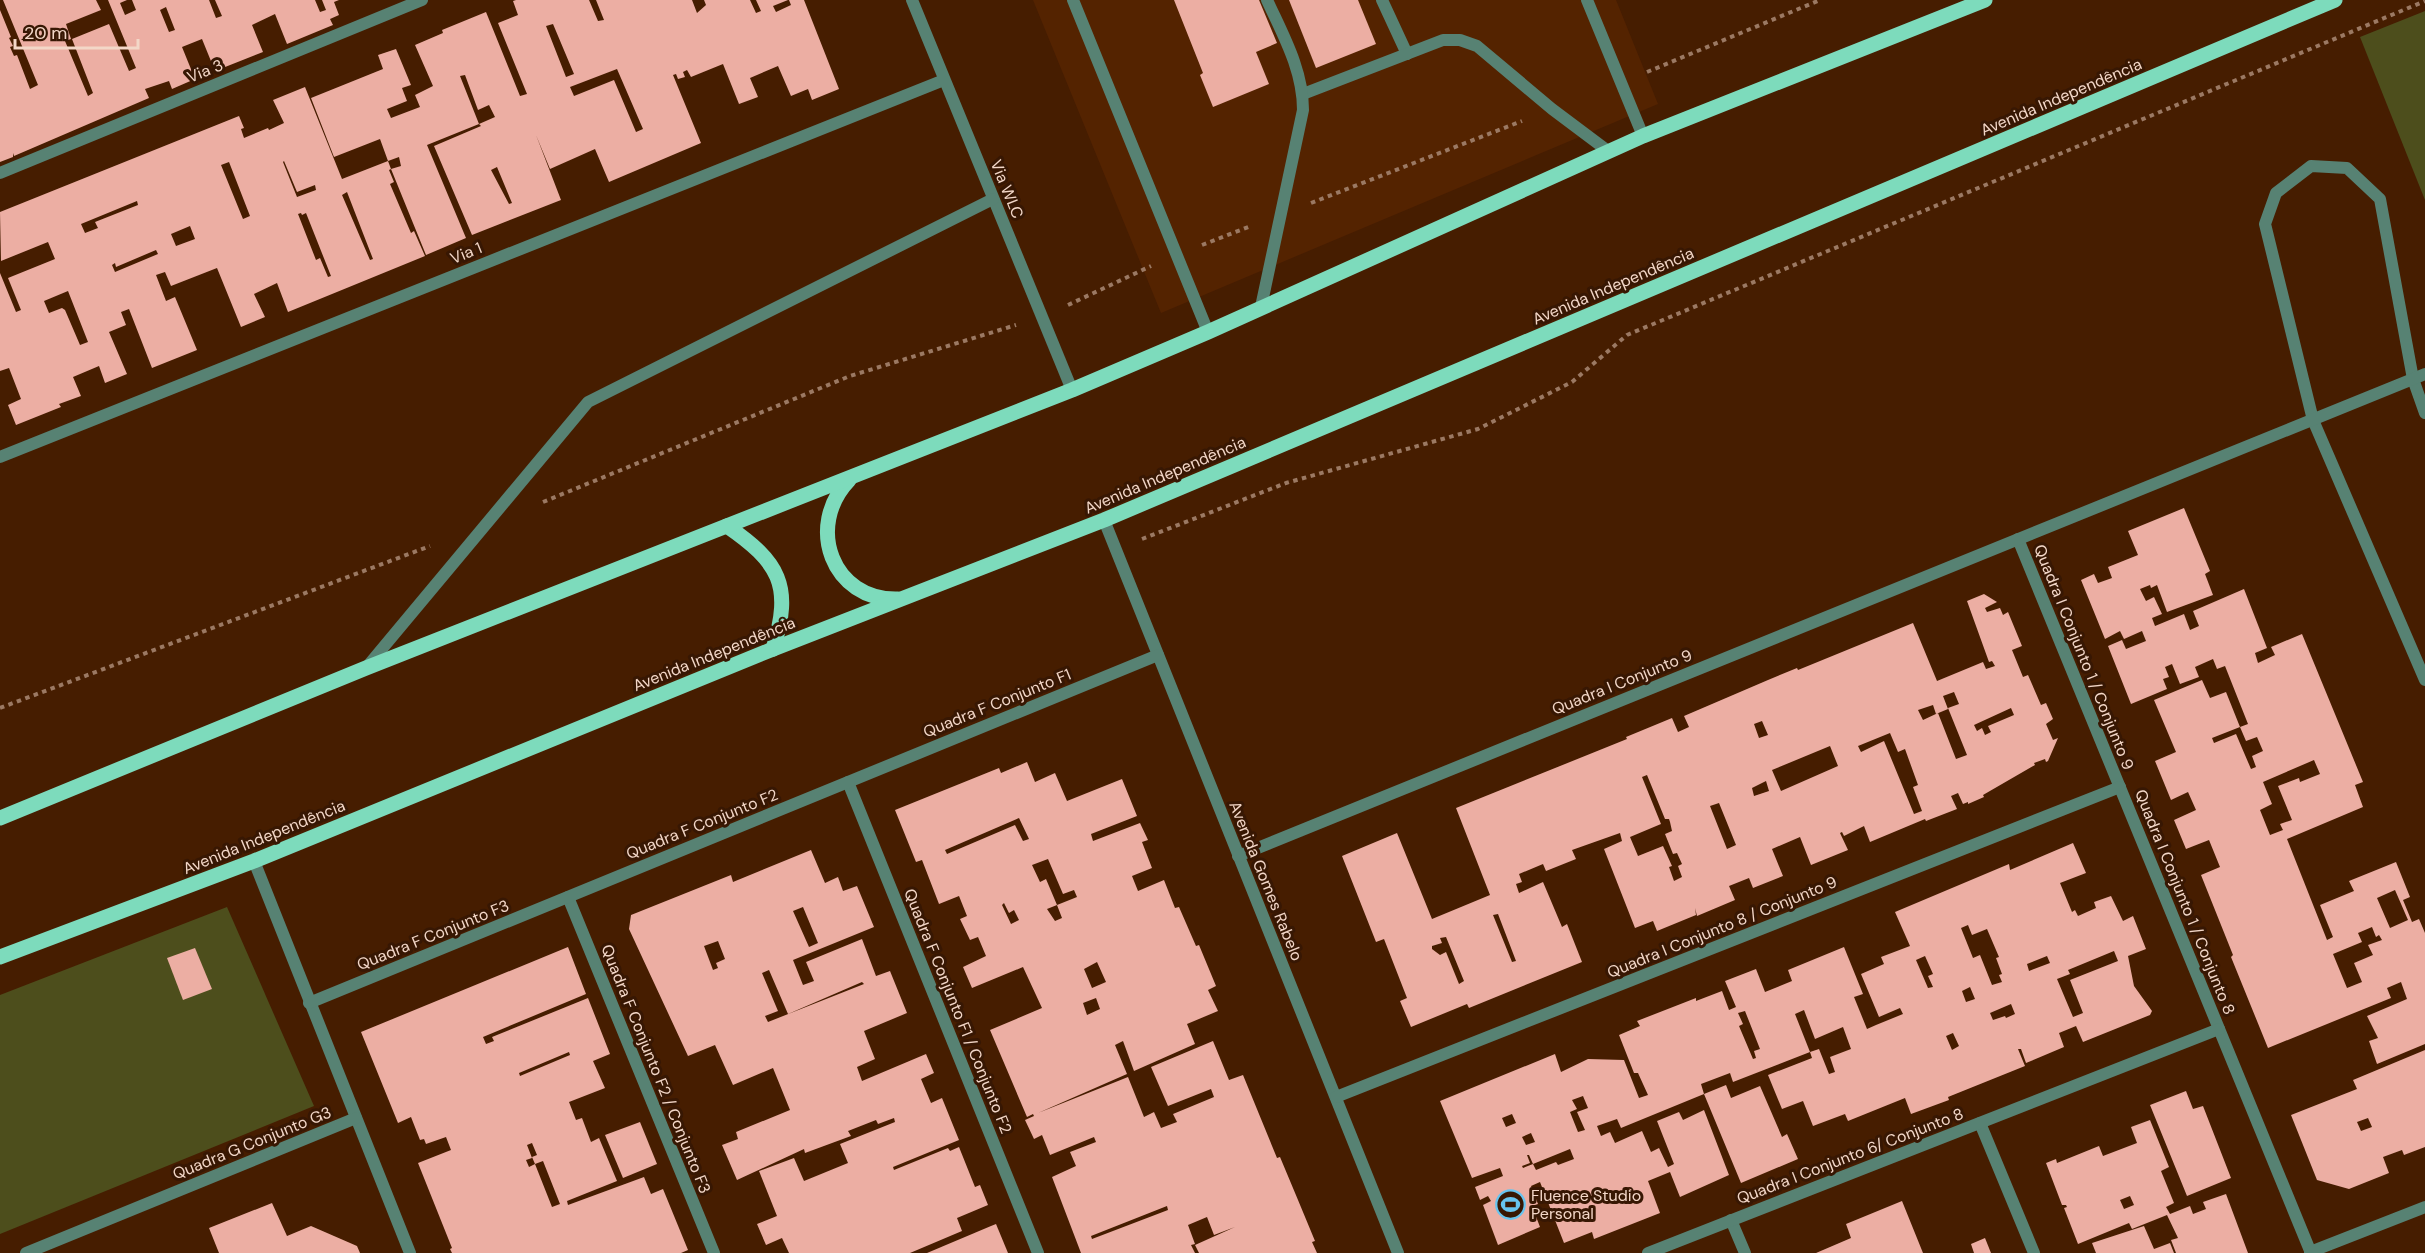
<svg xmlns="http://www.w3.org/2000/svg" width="2425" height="1253" viewBox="0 0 2425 1253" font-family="'DM Sans',sans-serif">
	<rect width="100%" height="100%" fill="#461d00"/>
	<polygon fill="#542300" points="1033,0 1616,0 1658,104 1161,313"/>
	<g fill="#4d4e1c">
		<polygon points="2425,11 2425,200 2360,37"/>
		<polygon points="227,907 314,1106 0,1234 0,995"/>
	</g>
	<g fill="#ecaea3" fill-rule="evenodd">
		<path d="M3,0H96L101,10L66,24L71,39L65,41L88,96L93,93L72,39L109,24L129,71L136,68L108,0H127L120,3L125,15L136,10L132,0H209L216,18L222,16L215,0H315L320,12L326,10L322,0H339L334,2L339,15L330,19L333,25L287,44L275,14L252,25L263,52L215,71L202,39L182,47L195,79L172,89L169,81L145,89L149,98L14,156L13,153V157L0,162V10L11,37L9,38L13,46L10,47L14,56L17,55L30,89L38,85ZM166,7L175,30L169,32L160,10Z"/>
		<path d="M516,0H589L598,21L604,20L596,0H692L697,13L706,5L704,0H750L756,13L761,11L756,0H788L773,6L776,12L791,5L789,0H804L839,89L812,100L808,89L791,96L778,66L750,78L758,97L739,104L723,64L691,77L687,70L683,72L685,77L678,79L676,74L673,75L701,143L609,182L595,149L550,169L536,135L561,200L472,235L434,146L481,126L479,124L495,117L489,105L478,110L465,75L460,76L479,124L427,145L466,238L426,255L391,169L401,166L399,157L388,161L391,169L389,170L394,182L390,184L411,233L414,231L425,256L288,312L277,283L254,294L265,317L241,327L217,268L171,286L165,272L156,275L166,301L175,297L197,350L152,368L129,309L121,312L126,325L109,332L127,374L105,383L99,366L73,377L81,396L59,404L61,407L16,425L8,405L21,399L9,368L0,371V273L16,312L21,310L8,278L55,259L48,242L1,261L0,212L239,116L244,128L241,129L244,138L268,128L269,130L284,123L273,100L305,87L342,179L388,161L380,139L334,157L311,98L383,69L378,55L396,49L411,85L402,88L407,101L387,109L391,118L420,107L415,95L433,86L415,45L443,33L442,30L486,12L520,96L527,94L498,23L518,15L513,1ZM553,24L574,74L566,77L546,26ZM617,69L643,129L636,132L614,80L574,96L570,87ZM284,161L297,192L315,185L316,190L297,197L283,162ZM229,162L250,216L243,219L221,165ZM497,167L512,203L509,204L491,170ZM347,192L373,259L370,260L342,195ZM137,201L138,205L95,222L98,228L85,233L81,224ZM301,213L302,215L306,213L331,276L328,277L320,258L316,260L298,214ZM190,226L195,239L176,246L171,234ZM156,250L158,254L115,272L112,265L115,263L116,267ZM68,291L88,342L80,345L65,310L62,308L49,313L44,301Z"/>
		<polygon points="1174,0 1259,0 1277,43 1256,52 1269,84 1213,107 1200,75 1203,73"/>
		<polygon points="1289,0 1358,0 1376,44 1316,68"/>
		<path d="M2184,508L2210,571L2205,574L2213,595L2167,612L2157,585L2151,588L2150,585L2140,589L2146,601L2154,597L2162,614L2152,618L2155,626L2184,614L2190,630L2199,626L2193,611L2244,589L2267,648L2255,653L2258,663L2275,655L2271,647L2302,634L2363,782L2355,785L2363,807L2287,839L2327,940L2333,937L2320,905L2354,891L2349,881L2396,862L2410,897L2403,900L2412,922L2419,919L2425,933V1044L2377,1064L2369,1041L2378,1038L2367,1016L2407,999L2401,982L2387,988L2391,998L2268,1048L2231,957L2233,955L2201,875L2220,867L2209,840L2186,849L2174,820L2196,810L2188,792L2171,800L2155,761L2176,752L2154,700L2202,680L2210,698L2226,692L2240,727L2212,738L2214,743L2236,734L2251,769L2256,767L2252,756L2263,751L2257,737L2246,741L2240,727L2248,724L2225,666L2217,669L2213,659L2195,667L2199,677L2180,684L2172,664L2165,667L2169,677L2163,679L2167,689L2131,704L2108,646L2122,640L2126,649L2146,641L2142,631L2124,639L2120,631L2105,639L2081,580L2094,574L2098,583L2112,578L2108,567L2138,555L2128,531ZM2314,760L2320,774L2300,782L2299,778L2278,786L2292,820L2280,824L2283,830L2270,835L2260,810L2272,804L2263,782ZM2395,890L2408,920L2390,928L2377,898ZM2372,927L2376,937L2379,935L2382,940L2368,945L2373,955L2354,963L2362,982L2347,988L2333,954L2362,942L2358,933Z"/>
		<path d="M1984,594L1997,602L1985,608L1987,612L2000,608L2003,615L2008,612L2022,646L2012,650L2023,677L2028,675L2041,705L2046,703L2053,719L2046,724L2053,740L2058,738L2048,761L2046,762L2045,759L2034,763L2035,765L1983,795L1984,797L1968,804V802L1963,804L1958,793L1951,796L1957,809L1926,821L1925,819L1870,842L1864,826L1844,836L1842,832L1840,833L1848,850L1811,865L1800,837L1772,849L1783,876L1753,888L1749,878L1729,886L1735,900L1697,916L1695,908L1696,915L1657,931L1653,921L1635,928L1604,849L1622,841L1620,833L1572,850L1576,859L1546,871L1543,864L1519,874L1522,882L1516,884L1519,893L1543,882L1562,927L1567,924L1582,962L1469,1008L1467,1004L1411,1027L1400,1001L1407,998L1384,939L1376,942L1342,856L1397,833L1432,919L1490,895L1456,808L1627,739L1626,737L1672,718L1678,732L1689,727L1684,716L1768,680L1797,668L1798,670L1913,623L1937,681L1983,662L1986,669L1995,666L1992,661L1989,662L1967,601ZM1954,692L1959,704L1948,708L1967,755L1956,759L1938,713L1923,720L1918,710L1933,705L1936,714L1948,709L1943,696ZM2011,708L2014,715L1988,726L1991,732L1985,735L1982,728L1977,731L1974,725ZM1762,721L1768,735L1759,738L1754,724ZM1890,733L1898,752L1905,749L1918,785L1913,787L1922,811L1914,814L1884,741L1861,752L1858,746ZM1830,746L1838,766L1781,791L1772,770ZM1647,775L1665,819H1669L1670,822L1672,831L1665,834L1673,854L1677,853L1682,864L1678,866L1682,877L1674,881L1669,867L1672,866L1663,846L1638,856L1630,837L1661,824L1642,777ZM1766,781L1769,791L1754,796L1752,788ZM1719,803L1736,845L1727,849L1710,806ZM1498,914L1516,961L1512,962L1493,915ZM1446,937L1464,981L1459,984L1446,952L1440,955L1432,949V946L1442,943L1440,938Z"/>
		<path d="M1027,762L1035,782L1055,773L1067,801L1122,779L1137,816L1091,834L1093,841L1140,823L1148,840L1142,842L1152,868L1132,876L1138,891L1164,880L1175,908L1179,907L1196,946L1199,945L1216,986L1208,990L1218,1011L1187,1024L1195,1044L1134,1071L1123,1041L1115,1045L1127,1074L1038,1113L1128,1077L1144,1117L1154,1112L1161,1128L1177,1122L1173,1114L1214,1097L1211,1089L1168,1106L1151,1067L1213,1041L1229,1080L1243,1075L1277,1158L1280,1157L1298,1200L1315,1241L1312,1242L1317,1253H1199L1195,1245L1235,1227L1214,1235L1207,1217L1188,1225L1195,1244L1191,1245L1195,1253H1081L1052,1177L1076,1166L1070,1152L1096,1142L1094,1137L1050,1155L1042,1135L1034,1139L1025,1120L1034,1116L1033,1114L1027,1117L990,1030L1042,1008L1023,967L972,988L963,967L986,956L978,937L970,940L960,919L967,916L959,896L939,904L922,860L916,862L895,810L999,768L1001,773ZM1019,818L1029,839L1023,841L1015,825L947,854L945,850ZM1048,859L1063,894L1074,890L1077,897L1057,905L1062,918L1055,921L1047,909L1057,905L1046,879L1040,882L1032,865ZM1004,903L1009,913L1014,910L1019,920L1011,924L1002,905ZM1097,962L1106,982L1092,988L1084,969ZM1096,998L1100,1009L1087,1015L1083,1003ZM1167,1206L1168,1210L1092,1239L1091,1236Z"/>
		<path d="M2073,843L2086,873L2060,883L2072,912L2075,910L2078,916L2096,908L2094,902L2111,896L2123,921L2133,916L2146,949L2128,956L2134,986L2152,1011L2150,1015L2083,1042L2076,1026L2059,1033L2064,1047L2026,1063L2021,1049H2018L2025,1066L1948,1097L1949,1100L1911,1114L1905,1098L1848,1121L1845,1114L1813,1126L1803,1101L1782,1109L1768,1075L1812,1058L1810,1052L1819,1049L1829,1074L1835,1072L1830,1057L1851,1049L1843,1027L1815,1039L1804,1010L1795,1014L1810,1052L1733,1082L1730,1073L1701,1084L1704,1094L1621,1128L1617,1119L1597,1126L1601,1136L1610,1132L1615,1143L1642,1131L1651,1152L1659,1148L1668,1167L1674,1164L1657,1121L1679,1112L1683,1120L1704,1110L1729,1175L1680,1197L1670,1172L1648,1181L1660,1213L1594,1239L1592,1232L1564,1243L1540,1182L1531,1186L1538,1204L1532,1206L1540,1227L1498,1245L1483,1205L1491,1201L1488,1196L1480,1200L1475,1187L1503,1176L1500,1168L1472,1178L1440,1101L1555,1054L1561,1072L1588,1059L1624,1060L1639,1098L1648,1095L1638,1073H1634L1619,1035L1640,1026L1637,1021L1696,998V1001L1722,991L1729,1010L1736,1007L1725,981L1756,969L1765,992L1792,981L1788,970L1844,947L1863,994L1854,997L1867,1029L1876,1025L1903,1014L1900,1008L1879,1017L1861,974L1884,964L1881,957L1910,946L1895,912L2009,864L2010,870ZM1968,925L1972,935L1987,929L1999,957L1996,958L2002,974L1999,975L2002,982L1992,985L1980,955L1973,958L1961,928ZM2114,951L2118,961L2070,980L2083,1013L2073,1017L2057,979L2070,974L2068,970ZM1925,956L1933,974L1928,976L1933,987L1928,988L1916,960ZM2047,956L2050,963L2029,971L2027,964ZM1970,987L1975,999L1966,1002L1962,991ZM2011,1004L2015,1014L2006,1018L2005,1016L1993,1020L1990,1013ZM1745,1011L1760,1049L1754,1051L1756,1058L1753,1059L1739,1026L1743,1024L1738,1013ZM1953,1033L1959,1046L1952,1050L1946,1036ZM1583,1096L1588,1108L1577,1112L1585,1130L1578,1132L1570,1112L1577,1109L1572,1100ZM1512,1114L1516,1123L1506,1127L1502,1118ZM1531,1133L1535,1142L1526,1145L1522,1137ZM1570,1149L1574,1159L1558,1165L1556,1162L1536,1170L1533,1164L1523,1168L1522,1166L1530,1163L1527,1155H1529L1533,1164Z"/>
		<path d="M811,850L825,883L838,877L843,891L857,886L874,927L793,960L803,985L814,981L806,962L862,939L876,976L890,971L907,1013L864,1031L875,1059L857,1067L862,1081L926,1054L934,1073L921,1079L931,1103L942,1098L959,1140L893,1167L894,1170L948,1148L950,1151L959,1147L975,1187L980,1185L988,1205L957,1218L962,1231L910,1253H789L782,1238L766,1245L757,1224L777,1216L759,1171L794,1158L804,1181L848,1163L840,1144L895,1122L894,1118L878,1124L876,1120L848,1131L851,1136L805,1153L804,1149L737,1180L722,1145L738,1139L736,1132L790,1110L773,1068L733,1085L715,1045L688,1056L629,929L631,915L731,875L733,882ZM803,907L818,943L809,947L793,911ZM718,941L725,959L716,963L718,968L713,970L704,946ZM769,970L788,1014L862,982L864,984L768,1022L765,1016L778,1011L762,973Z"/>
		<path d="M568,947L586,994L483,1037L486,1044L494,1041L492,1037L588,998L610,1054L593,1061L605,1088L569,1102L576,1120L582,1118L591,1142L599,1138L617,1181L567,1201L568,1205L644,1177L651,1194L663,1189L688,1250L681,1253H452L450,1249L452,1248L418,1163L451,1150L446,1137L426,1144L424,1139L420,1140L411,1117L398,1123L361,1032ZM569,1052L570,1055L520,1076L519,1073ZM532,1143L537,1155L532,1157L535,1164L529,1167L526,1160L532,1158L527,1145ZM543,1161L560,1204L552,1207L535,1164Z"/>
		<polygon points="195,948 212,989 183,1000 167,958"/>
		<path d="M2425,1050V1147L2404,1155L2402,1150L2383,1157L2389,1173L2349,1189L2317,1180L2291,1115L2357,1089L2353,1080ZM2368,1118L2372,1127L2361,1131L2357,1122Z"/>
		<polygon points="1726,1085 1731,1098 1760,1086 1782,1137 1787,1134 1798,1159 1741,1183 1704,1094"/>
		<polygon points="2186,1091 2193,1109 2203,1106 2231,1178 2187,1196 2150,1105"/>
		<path d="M2150,1120L2169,1167L2161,1171L2174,1203L2166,1207L2170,1214L2190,1206L2193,1214L2206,1209L2203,1202L2226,1194L2248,1253H2176L2171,1240L2178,1238L2167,1215L2132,1229L2129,1223L2078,1244L2064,1208L2067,1207L2066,1205H2062L2046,1163L2056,1159L2057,1163L2099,1146L2103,1156L2137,1143L2131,1127ZM2130,1196L2134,1205L2124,1209L2120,1200Z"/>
		<polygon points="640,1122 657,1164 623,1178 605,1135"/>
		<polygon points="1902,1201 1923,1253 1816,1253 1851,1238 1846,1224"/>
		<polygon points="272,1203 287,1236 311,1226 357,1246 360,1253 219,1253 209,1228"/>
		<polygon points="996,1224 1008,1253 927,1253 991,1226"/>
		<polygon points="2144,1226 2154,1249 2170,1243 2174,1253 2096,1253 2092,1243"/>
		<polygon points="1985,1238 1991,1253 1974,1253 1971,1244"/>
	</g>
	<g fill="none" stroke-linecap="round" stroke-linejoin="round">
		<g stroke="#9b7963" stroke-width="4" stroke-dasharray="4.5 4.5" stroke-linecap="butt">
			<polyline points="1647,72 1820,0"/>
			<polyline points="1311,203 1522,121"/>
			<polyline points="1202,245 1251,226"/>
			<polyline points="1068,305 1151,266"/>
			<polyline points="543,502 850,376 1016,325"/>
			<polyline points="1142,539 1286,483 1478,429 1572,382 1627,335 2425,1"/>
			<polyline points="0,708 430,546"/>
		</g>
		<g stroke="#578273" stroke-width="12">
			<polyline points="1382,0 1407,54"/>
			<polyline points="1303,94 1443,40 1460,40 1477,46 1552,109 1608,151"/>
			<path d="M1261,307L1303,110C1303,70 1283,35 1267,0"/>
		</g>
		<g stroke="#578273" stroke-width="12">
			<polyline points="1587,0 1643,136"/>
			<polyline points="0,173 422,0"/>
			<polyline points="2425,413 2413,379 2380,199 2347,168 2311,166 2276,193 2265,224 2313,420 2425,680"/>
			<polyline points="0,457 944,80"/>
			<polyline points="1104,520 1398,1253"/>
			<polyline points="2018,539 2311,1253"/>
			<polyline points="848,782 1038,1253"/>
			<polyline points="1238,856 2425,374"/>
			<polyline points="254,861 410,1253"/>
			<polyline points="568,897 714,1253"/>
			<polyline points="309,1003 1158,655"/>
			<polyline points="1336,1097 2120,787"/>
			<polyline points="1980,1123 2034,1253"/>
			<polyline points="1731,1220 1745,1253"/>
			<polyline points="2310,1252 2425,1207"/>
			<polyline points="26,1253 356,1118"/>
			<polyline points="1648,1253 2219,1029"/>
		</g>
		<g stroke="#578273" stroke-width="12">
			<polyline points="912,0 1072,390"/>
			<polyline points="1073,0 1208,332"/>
			<polyline points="366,668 588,402 993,199"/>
		</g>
		<g stroke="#7ddbbc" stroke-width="15">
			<path d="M849,480C805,526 832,601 898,599"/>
			<path d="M727,526C779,562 793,585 773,649"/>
			<polyline points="0,818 366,668 1072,390 1208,332 1643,136 1985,0"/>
			<polyline points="0,957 254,861 773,649 1104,520 2335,0"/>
		</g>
	</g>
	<defs>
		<symbol id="stadium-ring" viewBox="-11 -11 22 22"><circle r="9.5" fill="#371703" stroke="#67c4ef" stroke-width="1.5"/><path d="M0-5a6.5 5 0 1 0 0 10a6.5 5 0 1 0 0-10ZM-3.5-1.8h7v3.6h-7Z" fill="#67c4ef"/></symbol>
	</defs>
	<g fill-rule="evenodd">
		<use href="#stadium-ring" x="1494" y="1188" width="33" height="33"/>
	</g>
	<g text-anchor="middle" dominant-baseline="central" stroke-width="6" stroke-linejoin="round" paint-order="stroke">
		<g font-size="16" fill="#f3d7c8" stroke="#371703">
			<text transform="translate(205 71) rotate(-22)">Via 3</text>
			<text transform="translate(2061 97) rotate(-23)">Avenida Independência</text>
			<text transform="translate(1007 189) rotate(68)">Via WLC</text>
			<text transform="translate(466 253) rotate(-22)">Via 1</text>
			<text transform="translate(1613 286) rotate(-23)">Avenida Independência</text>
			<text transform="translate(1165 475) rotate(-23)">Avenida Independência</text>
			<text transform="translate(714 654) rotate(-22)">Avenida Independência</text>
			<text transform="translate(2084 657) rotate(68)">Quadra I Conjunto 1 / Conjunto 9</text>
			<text transform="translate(1622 682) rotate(-22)">Quadra I Conjunto 9</text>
			<text transform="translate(997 703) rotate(-22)">Quadra F Conjunto F1</text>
			<text transform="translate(702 824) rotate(-22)">Quadra F Conjunto F2</text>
			<text transform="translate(264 837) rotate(-22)">Avenida Independência</text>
			<text transform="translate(1266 881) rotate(68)">Avenida Gomes Rabelo</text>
			<text transform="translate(2185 902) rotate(68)">Quadra I Conjunto 1 / Conjunto 8</text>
			<text transform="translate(1722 927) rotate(-22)">Quadra I Conjunto 8 / Conjunto 9</text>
			<text transform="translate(433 935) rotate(-22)">Quadra F Conjunto F3</text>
			<text transform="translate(958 1011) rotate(68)">Quadra F Conjunto F1 / Conjunto F2</text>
			<text transform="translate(656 1069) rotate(68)">Quadra F Conjunto F2 / Conjunto F3</text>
			<text transform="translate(252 1143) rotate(-22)">Quadra G Conjunto G3</text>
			<text transform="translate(1850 1156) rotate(-21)">Quadra I Conjunto 6/ Conjunto 8</text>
		</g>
		<g font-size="16" fill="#f3d7c8" stroke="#371703" text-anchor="start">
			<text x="1531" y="1195">Fluence Studio<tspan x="1531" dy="18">Personal</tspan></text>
		</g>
	</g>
	<path d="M15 39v9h123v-9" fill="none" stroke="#f3d7c8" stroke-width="3"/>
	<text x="24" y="39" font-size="18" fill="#f3d7c8" stroke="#371703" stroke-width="4.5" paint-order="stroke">20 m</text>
</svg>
